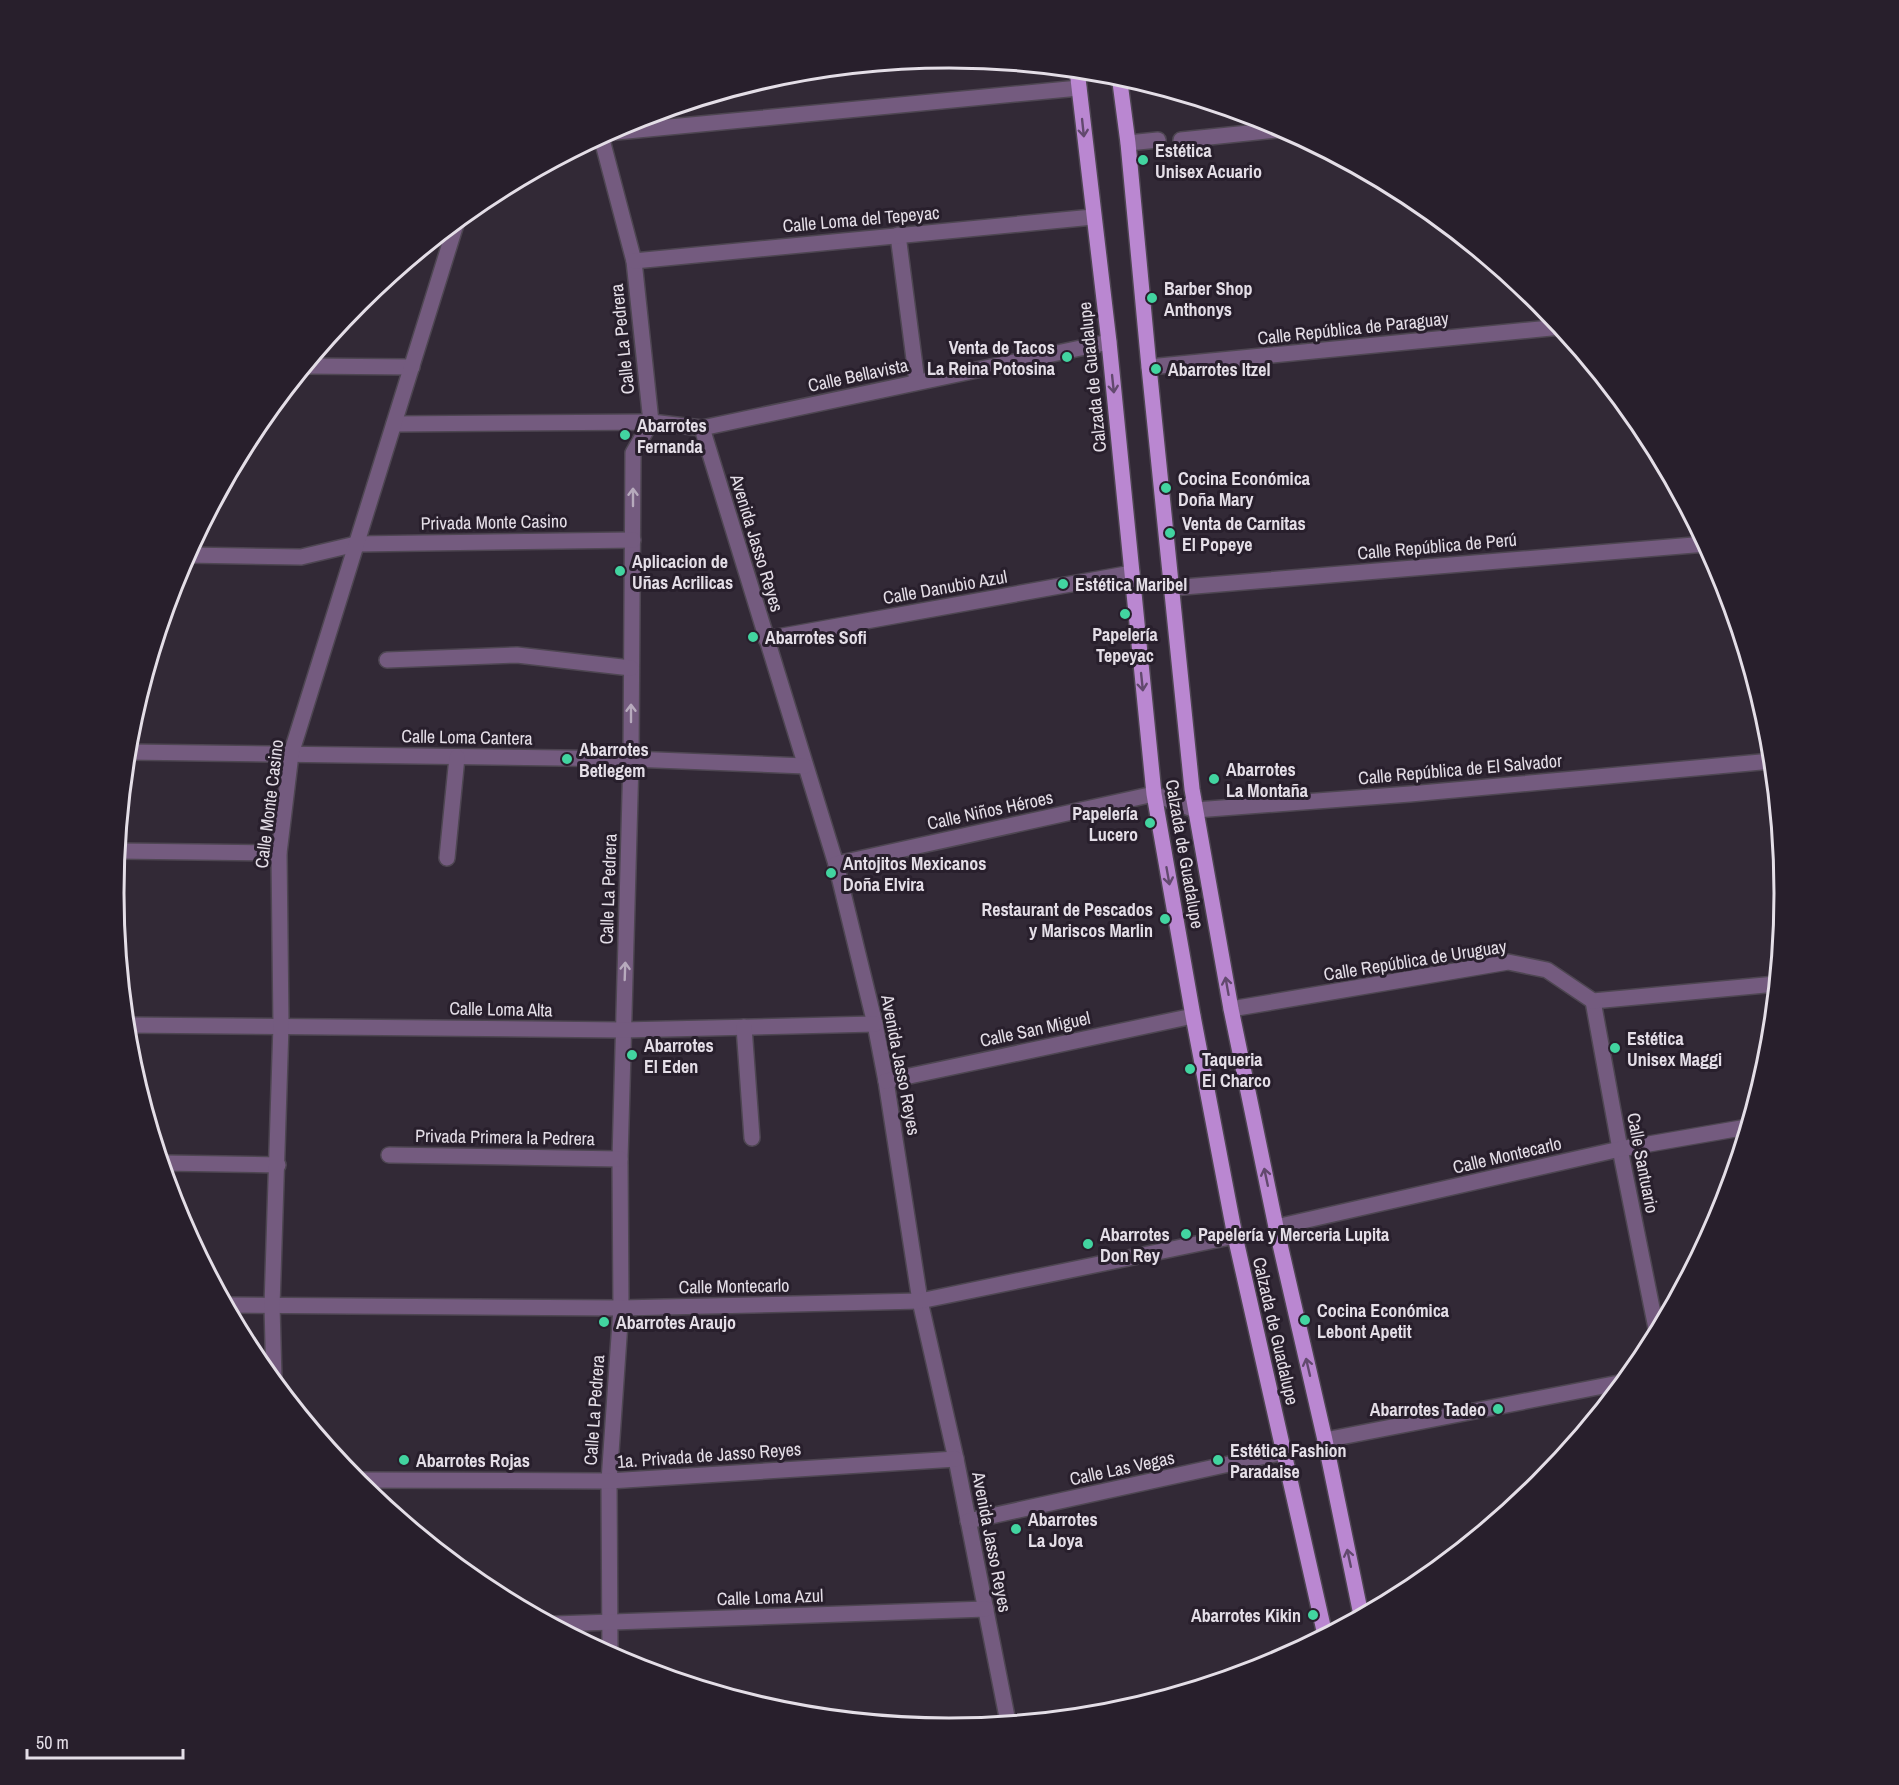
<svg xmlns="http://www.w3.org/2000/svg" width="1899" height="1785" viewBox="0 0 1899 1785" font-family="'Archivo Narrow',sans-serif">
	<rect width="100%" height="100%" fill="#322936"/>
	<g fill="none" stroke-linecap="round" stroke-linejoin="round">
		<defs>
			<g id="street">
				<polyline points="606,133 1079,88"/>
				<polyline points="601,136 634,261 651,422 633,453 631,759 620,1159 621,1308 609,1481 610,1654"/>
				<polyline points="1181,140 1286,129"/>
				<polyline points="1128,143 1158,140"/>
				<polyline points="898,235 917,382"/>
				<polyline points="634,261 1093,217"/>
				<polyline points="306,366 412,367"/>
				<polyline points="1149,367 1561,327"/>
				<polyline points="394,424 651,422 702,428 1109,342"/>
				<polyline points="702,428 836,864 875,1024 886,1081 920,1301 956,1459 1008,1722"/>
				<polyline points="187,555 301,557 356,544 633,540"/>
				<polyline points="1171,588 1706,544"/>
				<polyline points="766,639 1132,573"/>
				<polyline points="387,660 517,655 631,668"/>
				<polyline points="128,752 631,759 805,766"/>
				<polyline points="118,851 279,853"/>
				<polyline points="447,858 457,757"/>
				<polyline points="836,864 1154,794 1195,810 1410,794 1772,761"/>
				<polyline points="1593,1001 1620,1149 1657,1333"/>
				<polyline points="1231,1009 1508,962 1547,970 1593,1001 1776,984"/>
				<polyline points="127,1025 623,1030 875,1024"/>
				<polyline points="744,1027 752,1138"/>
				<polyline points="886,1081 1193,1016"/>
				<polyline points="389,1155 620,1159"/>
				<polyline points="163,1163 278,1165"/>
				<polyline points="1276,1227 1620,1149 1747,1127"/>
				<polyline points="227,1305 621,1308 920,1301 1235,1236"/>
				<polyline points="274,1380 272,1306 281,1025 279,853 291,754 457,221"/>
				<polyline points="1325,1440 1624,1382"/>
				<polyline points="356,1480 609,1481 956,1459"/>
				<polyline points="968,1521 1284,1452"/>
				<polyline points="555,1624 986,1609"/>
			</g>
			<g id="primary">
				<polyline points="1077,70 1109,342 1154,794 1193,1016 1235,1236 1325,1635"/>
				<polyline points="1119,75 1128,143 1149,367 1192,789 1231,1009 1276,1227 1325,1440 1361,1615"/>
			</g>
		</defs>
		<use href="#street" stroke="#4e4652" stroke-width="18"/>
		<use href="#primary" stroke="#4e4652" stroke-width="18"/>
		<use href="#street" stroke="#745b7f" stroke-width="15"/>
		<use href="#primary" stroke="#ba87d1" stroke-width="15"/>
	</g>
	<defs><path id="oneway-shaft" d="M-6 0H5M1.5-3L5.5 0L1.5 3" fill="none" stroke-width="1.6" stroke-linecap="round" stroke-linejoin="round" transform="scale(1.5)"/></defs>
	<g stroke="#62496e">
		<use href="#oneway-shaft" transform="translate(1083 128) rotate(84)"/>
		<use href="#oneway-shaft" transform="translate(1113 384) rotate(84)"/>
		<use href="#oneway-shaft" transform="translate(1142 682) rotate(84)"/>
		<use href="#oneway-shaft" transform="translate(1168 876) rotate(80)"/>
		<use href="#oneway-shaft" transform="translate(1227 986) rotate(-100)"/>
		<use href="#oneway-shaft" transform="translate(1266 1177) rotate(-102)"/>
		<use href="#oneway-shaft" transform="translate(1308 1367) rotate(-103)"/>
		<use href="#oneway-shaft" transform="translate(1349 1558) rotate(-102)"/>
	</g>
	<g stroke="#b7aabd">
		<use href="#oneway-shaft" transform="translate(633 497) rotate(-90)"/>
		<use href="#oneway-shaft" transform="translate(631 713) rotate(-90)"/>
		<use href="#oneway-shaft" transform="translate(625 971) rotate(-88)"/>
	</g>
	<g fill="#42d4a0" stroke="#281f2c" stroke-width="2">
		<circle cx="1143" cy="160" r="6"/>
		<circle cx="1152" cy="298" r="6"/>
		<circle cx="1067" cy="357" r="6"/>
		<circle cx="1156" cy="369" r="6"/>
		<circle cx="625" cy="435" r="6"/>
		<circle cx="1166" cy="488" r="6"/>
		<circle cx="1170" cy="533" r="6"/>
		<circle cx="620" cy="571" r="6"/>
		<circle cx="1063" cy="584" r="6"/>
		<circle cx="1125" cy="614" r="6"/>
		<circle cx="753" cy="637" r="6"/>
		<circle cx="567" cy="759" r="6"/>
		<circle cx="1214" cy="779" r="6"/>
		<circle cx="1150" cy="823" r="6"/>
		<circle cx="831" cy="873" r="6"/>
		<circle cx="1165" cy="919" r="6"/>
		<circle cx="1615" cy="1048" r="6"/>
		<circle cx="632" cy="1055" r="6"/>
		<circle cx="1190" cy="1069" r="6"/>
		<circle cx="1186" cy="1234" r="6"/>
		<circle cx="1088" cy="1244" r="6"/>
		<circle cx="1305" cy="1320" r="6"/>
		<circle cx="604" cy="1322" r="6"/>
		<circle cx="1498" cy="1409" r="6"/>
		<circle cx="404" cy="1460" r="6"/>
		<circle cx="1218" cy="1460" r="6"/>
		<circle cx="1016" cy="1529" r="6"/>
		<circle cx="1313" cy="1615" r="6"/>
	</g>
	<g text-anchor="middle" dominant-baseline="central" stroke-width="6" stroke-linejoin="round" paint-order="stroke">
		<g font-size="18" font-weight="bold" fill="#e4dee7" stroke="#281f2c" text-anchor="start">
			<text x="1155" y="150">Estética<tspan x="1155" dy="21">Unisex Acuario</tspan></text>
			<text x="1164" y="288">Barber Shop<tspan x="1164" dy="21">Anthonys</tspan></text>
			<text x="1055" y="347" text-anchor="end">Venta de Tacos<tspan x="1055" dy="21">La Reina Potosina</tspan></text>
			<text x="1168" y="369">Abarrotes Itzel</text>
			<text x="637" y="425">Abarrotes<tspan x="637" dy="21">Fernanda</tspan></text>
			<text x="1178" y="478">Cocina Económica<tspan x="1178" dy="21">Doña Mary</tspan></text>
			<text x="1182" y="523">Venta de Carnitas<tspan x="1182" dy="21">El Popeye</tspan></text>
			<text x="632" y="561">Aplicacion de<tspan x="632" dy="21">Uñas Acrilicas</tspan></text>
			<text x="1075" y="584">Estética Maribel</text>
			<text x="1125" y="634" text-anchor="middle">Papelería<tspan x="1125" dy="21">Tepeyac</tspan></text>
			<text x="765" y="637">Abarrotes Sofi</text>
			<text x="579" y="749">Abarrotes<tspan x="579" dy="21">Betlegem</tspan></text>
			<text x="1226" y="769">Abarrotes<tspan x="1226" dy="21">La Montaña</tspan></text>
			<text x="1138" y="813" text-anchor="end">Papelería<tspan x="1138" dy="21">Lucero</tspan></text>
			<text x="843" y="863">Antojitos Mexicanos<tspan x="843" dy="21">Doña Elvira</tspan></text>
			<text x="1153" y="909" text-anchor="end">Restaurant de Pescados<tspan x="1153" dy="21">y Mariscos Marlin</tspan></text>
			<text x="1627" y="1038">Estética<tspan x="1627" dy="21">Unisex Maggi</tspan></text>
			<text x="644" y="1045">Abarrotes<tspan x="644" dy="21">El Eden</tspan></text>
			<text x="1202" y="1059">Taqueria<tspan x="1202" dy="21">El Charco</tspan></text>
			<text x="1100" y="1234">Abarrotes<tspan x="1100" dy="21">Don Rey</tspan></text>
			<text x="1198" y="1234">Papelería y Merceria Lupita</text>
			<text x="1317" y="1310">Cocina Económica<tspan x="1317" dy="21">Lebont Apetit</tspan></text>
			<text x="616" y="1322">Abarrotes Araujo</text>
			<text x="1486" y="1409" text-anchor="end">Abarrotes Tadeo</text>
			<text x="1230" y="1450">Estética Fashion<tspan x="1230" dy="21">Paradaise</tspan></text>
			<text x="416" y="1460">Abarrotes Rojas</text>
			<text x="1028" y="1519">Abarrotes<tspan x="1028" dy="21">La Joya</tspan></text>
			<text x="1301" y="1615" text-anchor="end">Abarrotes Kikin</text>
		</g>
		<g font-size="18" fill="#e4dee7" stroke="#281f2c">
			<text transform="translate(861 219) rotate(-5)">Calle Loma del Tepeyac</text>
			<text transform="translate(1353 328) rotate(-6)">Calle República de Paraguay</text>
			<text transform="translate(622 339) rotate(-96)">Calle La Pedrera</text>
			<text transform="translate(858 375) rotate(-12)">Calle Bellavista</text>
			<text transform="translate(1092 377) rotate(-96)">Calzada de Guadalupe</text>
			<text transform="translate(494 522) rotate(-1)">Privada Monte Casino</text>
			<text transform="translate(757 543) rotate(73)">Avenida Jasso Reyes</text>
			<text transform="translate(1437 546) rotate(-5)">Calle República de Perú</text>
			<text transform="translate(945 587) rotate(-10)">Calle Danubio Azul</text>
			<text transform="translate(467 737) rotate(1)">Calle Loma Cantera</text>
			<text transform="translate(1460 769) rotate(-5)">Calle República de El Salvador</text>
			<text transform="translate(269 804) rotate(-83)">Calle Monte Casino</text>
			<text transform="translate(990 810) rotate(-12)">Calle Niños Héroes</text>
			<text transform="translate(1185 854) rotate(80)">Calzada de Guadalupe</text>
			<text transform="translate(608 889) rotate(-88)">Calle La Pedrera</text>
			<text transform="translate(1415 960) rotate(-9)">Calle República de Uruguay</text>
			<text transform="translate(501 1009) rotate(1)">Calle Loma Alta</text>
			<text transform="translate(1035 1029) rotate(-12)">Calle San Miguel</text>
			<text transform="translate(901 1065) rotate(79)">Avenida Jasso Reyes</text>
			<text transform="translate(505 1137) rotate(1)">Privada Primera la Pedrera</text>
			<text transform="translate(1507 1155) rotate(-13)">Calle Montecarlo</text>
			<text transform="translate(1643 1163) rotate(79)">Calle Santuario</text>
			<text transform="translate(734 1286) rotate(-1)">Calle Montecarlo</text>
			<text transform="translate(1276 1331) rotate(77)">Calzada de Guadalupe</text>
			<text transform="translate(594 1410) rotate(-86)">Calle La Pedrera</text>
			<text transform="translate(709 1455) rotate(-4)">1a. Privada de Jasso Reyes</text>
			<text transform="translate(1122 1468) rotate(-12)">Calle Las Vegas</text>
			<text transform="translate(992 1542) rotate(79)">Avenida Jasso Reyes</text>
			<text transform="translate(770 1597) rotate(-2)">Calle Loma Azul</text>
		</g>
	</g>
	<path d="M0 0H1899V1785H0ZM124 893a825 825 0 1 1 1650 0a825 825 0 1 1-1650 0Z" fill="#281f2c" fill-rule="evenodd"/>
	<path fill="none" stroke="#e4dee7" stroke-width="3" d="M124 893a825 825 0 1 1 1650 0a825 825 0 1 1-1650 0Z"/>
	<path d="M27 1749v9h156v-9" fill="none" stroke="#e4dee7" stroke-width="3"/>
	<text x="36" y="1749" font-size="18" fill="#e4dee7" stroke="#281f2c" stroke-width="4.5" paint-order="stroke">50 m</text>
</svg>
